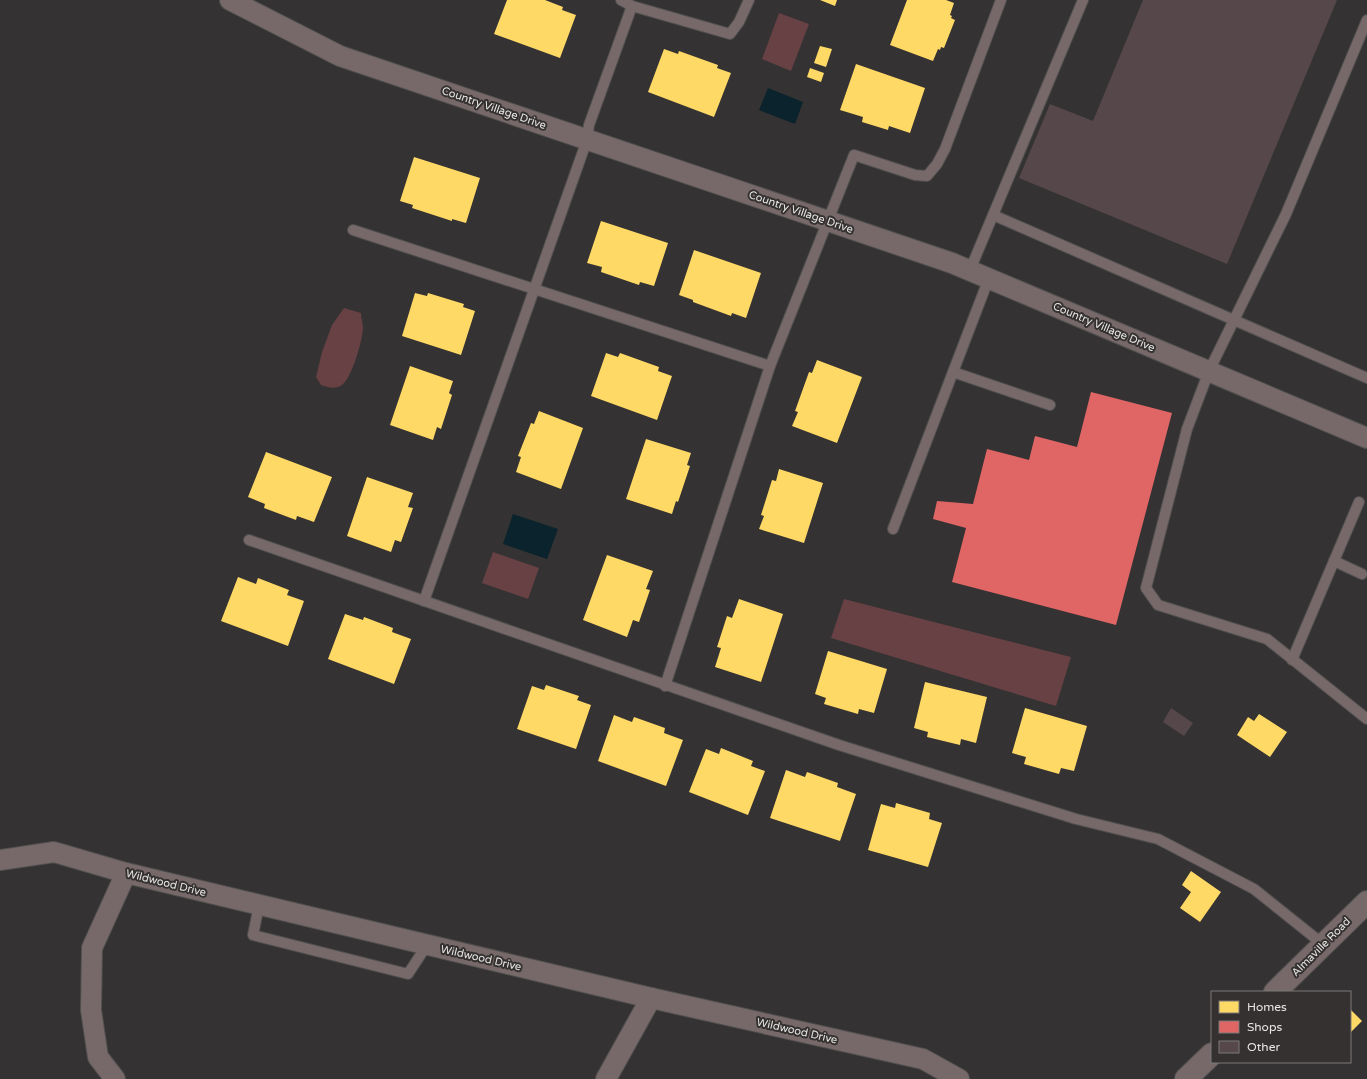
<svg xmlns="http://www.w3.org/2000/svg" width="1367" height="1079" viewBox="0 0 1367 1079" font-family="'Varela Round',sans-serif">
	<rect width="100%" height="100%" fill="#343232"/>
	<g fill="#674144">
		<polygon points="779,13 809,24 791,71 762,59"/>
		<path d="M344,308L361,313C361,318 363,324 363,329C362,341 352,378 342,385C336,390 327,387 321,385L316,377L322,352L332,325Z"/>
		<polygon points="493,552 539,568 528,599 482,583"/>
		<polygon points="844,599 1071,657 1056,706 831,638"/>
	</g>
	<g fill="#0a232c">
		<polygon points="768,88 803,102 795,124 759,110"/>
		<polygon points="513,514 558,529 547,559 503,544"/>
	</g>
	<g fill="#ffd966">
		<polygon points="507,0 545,0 563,7 562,10 576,15 560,58 494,34"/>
		<polygon points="820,0 837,0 835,6"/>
		<polygon points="907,0 946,0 954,3 950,15 952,16 951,18 955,20 944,48 941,47 940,50 938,49 933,61 890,45"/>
		<polygon points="820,46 832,49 826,67 814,63"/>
		<polygon points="664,49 678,54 679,51 718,65 717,68 731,73 714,117 648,92"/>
		<polygon points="856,64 925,88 910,133 889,126 888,130 862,122 863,117 840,110"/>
		<polygon points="810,68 824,73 821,82 807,77"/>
		<polygon points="414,157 480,178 466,223 452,219 452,221 412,208 413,205 400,201"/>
		<polygon points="601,221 668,243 654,286 640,282 639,285 601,272 602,267 587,263"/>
		<polygon points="694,250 761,273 746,318 732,313 731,316 693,302 693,300 679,295"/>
		<polygon points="415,293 427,296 428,293 464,304 463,307 475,311 461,355 402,336"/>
		<polygon points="606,353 618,357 620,353 659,367 658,371 672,376 657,420 591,396"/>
		<polygon points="817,360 862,377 837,443 792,426 798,412 795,411 809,372 812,373"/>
		<polygon points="410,366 453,381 449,393 452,395 441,429 437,427 433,440 390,425"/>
		<polygon points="539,411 583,428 561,489 516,472 521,457 518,456 531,423 534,424"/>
		<polygon points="646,439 691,453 687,465 690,466 678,502 676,501 672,514 626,499"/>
		<polygon points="266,452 332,477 314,522 297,516 296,520 264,508 265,504 248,497"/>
		<polygon points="779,469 823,483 804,543 759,529 764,516 761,515 772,480 776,481"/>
		<polygon points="367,477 413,493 408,507 413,508 401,542 395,540 391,552 347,536"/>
		<polygon points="607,555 653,571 646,589 650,590 639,622 633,620 627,637 583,620"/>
		<polygon points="238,577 256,584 258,578 289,590 287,595 304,601 288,646 221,621"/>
		<polygon points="739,599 783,614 761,682 715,667 721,648 717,647 727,616 732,618"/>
		<polygon points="345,614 363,620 364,617 393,628 392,632 411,639 394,684 328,659"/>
		<polygon points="828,651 887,669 874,713 859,709 858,714 824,704 826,698 815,694"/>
		<polygon points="925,682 987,697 976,743 961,739 960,745 927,737 928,732 914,728"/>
		<polygon points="546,685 579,696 577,700 591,705 576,749 517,729 532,686 544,690"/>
		<polygon points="1025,708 1087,726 1074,771 1061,768 1059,774 1024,764 1026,757 1012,753"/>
		<polygon points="1259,714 1287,732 1270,757 1237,735 1248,717 1254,721"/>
		<polygon points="614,715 632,722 634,717 665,728 664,733 683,740 666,786 598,761"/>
		<polygon points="721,748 753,761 751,766 765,771 748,815 689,792 706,749 719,754"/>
		<polygon points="786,770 805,777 807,772 838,783 837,787 856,794 840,841 770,818"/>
		<polygon points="896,803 930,813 929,819 942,823 928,867 868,850 881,804 895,808"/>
		<polygon points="1191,871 1221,892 1200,922 1180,908 1191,892 1182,885"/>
		<polygon points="1350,1009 1362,1021 1350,1033"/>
	</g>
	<polygon fill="#e06666" points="1091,392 1172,413 1116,625 952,582 966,528 933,519 937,501 973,504 987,449 1029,460 1035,436 1077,447"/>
	<g fill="#56484a">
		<polygon points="1143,0 1337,0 1227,264 1019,178 1050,104 1093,121"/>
		<polygon points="1171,708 1193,723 1184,736 1163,722"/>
	</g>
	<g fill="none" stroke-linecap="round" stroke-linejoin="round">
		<defs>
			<g id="service">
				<polyline points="621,0 632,6 730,34 739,22 749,0"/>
				<polyline points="1367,20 1286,214 1209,371 1187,429 1146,588 1158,605 1267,639 1367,719"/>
				<polyline points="993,215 1367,378"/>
				<polyline points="353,230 770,366"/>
				<polyline points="970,270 1083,0"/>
				<polyline points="989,278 953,372 1050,405"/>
				<polyline points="893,529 953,372"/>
				<polyline points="249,540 839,745 1076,819 1158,839 1254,889 1324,945"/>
				<polyline points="1334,561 1362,574"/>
				<polyline points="424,601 587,140 589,125 632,6"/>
				<polyline points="1292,660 1359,502"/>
				<polyline points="665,686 770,366 854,155 915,175 927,176 937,164 945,149 1001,0"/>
				<polyline points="259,905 253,935 408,974 427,945"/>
			</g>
			<g id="minor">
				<polyline points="230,0 340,56 952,263 1367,438"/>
				<polyline points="0,860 54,852 126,873 651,998 923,1059 959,1079"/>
				<polyline points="115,1079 98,1057 91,1010 92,948 126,873"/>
				<polyline points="606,1079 651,998"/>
			</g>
			<g id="tertiary">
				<polyline points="1275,992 1367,902"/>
				<polyline points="1186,1079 1212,1054"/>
			</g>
		</defs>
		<use href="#service" stroke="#514f4f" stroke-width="12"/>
		<use href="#minor" stroke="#514f4f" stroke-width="22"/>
		<use href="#tertiary" stroke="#514f4f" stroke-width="24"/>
		<use href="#service" stroke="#77696a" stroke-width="10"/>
		<use href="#minor" stroke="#77696a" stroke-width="20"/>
		<use href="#tertiary" stroke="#77696a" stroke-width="22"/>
	</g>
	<g text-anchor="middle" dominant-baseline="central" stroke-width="4" stroke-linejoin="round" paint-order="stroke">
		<g font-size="11" fill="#e8e6e6" stroke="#353131">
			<text transform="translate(494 108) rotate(19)">Country Village Drive</text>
			<text transform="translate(801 212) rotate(19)">Country Village Drive</text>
			<text transform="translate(1104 327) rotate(23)">Country Village Drive</text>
			<text transform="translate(166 883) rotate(14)">Wildwood Drive</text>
			<text transform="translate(1321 947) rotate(-45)">Almaville Road</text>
			<text transform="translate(481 958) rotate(13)">Wildwood Drive</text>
			<text transform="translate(797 1031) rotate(13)">Wildwood Drive</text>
		</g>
	</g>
	<rect x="1211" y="991" width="140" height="72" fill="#353131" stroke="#7d7979"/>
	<rect x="1219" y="1001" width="20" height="12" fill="#ffd966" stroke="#7d7979"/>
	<text x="1247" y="1011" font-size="12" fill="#e8e6e6">Homes</text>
	<rect x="1219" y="1021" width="20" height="12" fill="#e06666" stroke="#7d7979"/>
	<text x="1247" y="1031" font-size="12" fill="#e8e6e6">Shops</text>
	<rect x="1219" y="1041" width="20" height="12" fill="#56484a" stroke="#7d7979"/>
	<text x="1247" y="1051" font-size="12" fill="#e8e6e6">Other</text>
</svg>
